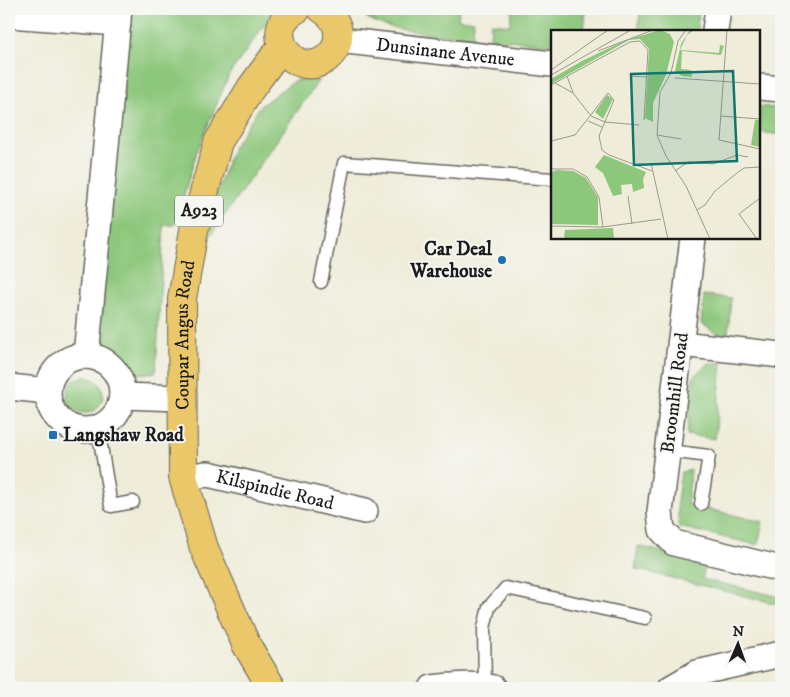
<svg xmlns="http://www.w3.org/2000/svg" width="790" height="697" viewBox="0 0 790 697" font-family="'IM FELL DW Pica',serif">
	<rect width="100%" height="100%" fill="#f6f6f2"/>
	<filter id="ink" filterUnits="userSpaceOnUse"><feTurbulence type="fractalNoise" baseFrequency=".02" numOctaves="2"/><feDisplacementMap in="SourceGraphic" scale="10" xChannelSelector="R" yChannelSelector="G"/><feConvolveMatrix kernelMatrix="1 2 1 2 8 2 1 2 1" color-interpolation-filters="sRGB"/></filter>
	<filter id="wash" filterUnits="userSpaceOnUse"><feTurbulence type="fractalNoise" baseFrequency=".0096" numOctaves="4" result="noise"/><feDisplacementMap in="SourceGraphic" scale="20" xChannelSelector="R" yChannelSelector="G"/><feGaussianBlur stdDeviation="1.12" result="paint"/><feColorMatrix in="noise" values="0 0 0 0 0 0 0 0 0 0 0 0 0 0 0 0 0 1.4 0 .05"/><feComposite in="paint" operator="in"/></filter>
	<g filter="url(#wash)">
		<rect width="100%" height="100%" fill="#efecd9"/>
		<g fill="#8dc77c" stroke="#54724c">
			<polygon points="129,9 272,9 270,17 229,75 197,151 175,225 164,225 156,372 138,374 120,351 97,339"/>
			<path d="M357,9H459L458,19L474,21L473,37C444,34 374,33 357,9Z"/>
			<polygon points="512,9 586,9 584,31 552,31 552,45 490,38 491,23 510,25"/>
			<polygon points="673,9 699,9 697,31 638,31 640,12 673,11"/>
			<polygon points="295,80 319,80 202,248 206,223 232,149 260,106"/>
			<polygon points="759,106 781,109 781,135 759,132"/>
			<polygon points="704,295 731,298 728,335 715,333 701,323"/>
			<polygon points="722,362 715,439 687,435 693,377 707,364"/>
			<circle cx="85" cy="395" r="18"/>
			<polygon points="691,470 687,504 763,522 758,545 679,527 677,502 681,472"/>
			<polygon points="638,546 706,563 702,579 781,597 781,605 635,569"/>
		</g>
	</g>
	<g filter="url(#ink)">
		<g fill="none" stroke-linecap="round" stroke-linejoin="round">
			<defs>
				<g id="service">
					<polyline points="321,282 344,163 552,179"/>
					<polyline points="98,428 111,506 133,502"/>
					<polyline points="668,451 709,456 701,504"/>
					<polyline points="485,686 484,628 489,607 506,588 645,618"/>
				</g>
				<g id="minor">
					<polyline points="9,15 118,23"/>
					<polyline points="715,31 718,9"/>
					<path id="s1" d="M338,40L552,64"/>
					<polyline points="759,87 781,89"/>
					<polyline points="693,238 660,512 662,530 674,543 781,569"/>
					<polyline points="681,344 781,355"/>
					<polyline points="86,356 119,9"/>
					<circle cx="85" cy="393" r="37"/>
					<polyline points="9,387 48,391"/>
					<polyline points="122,396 181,398"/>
					<path id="s2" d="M183,477L208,474L365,511"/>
					<path d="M432,688C451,686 473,683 493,688"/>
					<polyline points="671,688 697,673 781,654"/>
				</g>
				<g id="primary">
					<path d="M297,9C258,29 295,83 327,58C333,53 338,45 338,37C339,25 332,15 322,9"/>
					<path id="s3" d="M272,688L246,644L204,548L183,477L182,299L194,230L218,142L251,88L282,46"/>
				</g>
			</defs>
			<use href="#service" stroke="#66655e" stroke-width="15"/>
			<use href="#minor" stroke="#66655e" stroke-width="28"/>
			<use href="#primary" stroke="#66655e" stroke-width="30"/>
			<use href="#service" stroke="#fff" stroke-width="12"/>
			<use href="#minor" stroke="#fff" stroke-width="25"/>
			<use href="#primary" stroke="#eac769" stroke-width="28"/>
		</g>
	</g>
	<g fill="#1f6fb2" stroke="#f6f6f2" stroke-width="2">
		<circle cx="502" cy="260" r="5"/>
		<rect x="48" y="430" width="10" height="10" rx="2.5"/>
	</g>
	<g text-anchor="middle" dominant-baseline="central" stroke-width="4" stroke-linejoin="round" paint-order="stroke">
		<rect fill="#f6f6f2" stroke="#5d5d5c" stroke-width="1" x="175" y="195.5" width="48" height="31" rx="4"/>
		<g font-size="18" font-weight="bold" fill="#1c1c1c">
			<text x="199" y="211">A923</text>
		</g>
		<g font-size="19" fill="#1c1c1c" stroke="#f6f6f2">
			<text stroke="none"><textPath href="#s1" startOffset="108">Dunsinane Avenue</textPath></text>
			<text stroke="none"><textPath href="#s3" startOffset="372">Coupar Angus Road</textPath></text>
			<text transform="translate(675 393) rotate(-83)">Broomhill Road</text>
			<text stroke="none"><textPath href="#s2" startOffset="94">Kilspindie Road</textPath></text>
		</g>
		<g font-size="19" font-weight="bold" fill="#1c1c1c" stroke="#f6f6f2" text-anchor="end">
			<text x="492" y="249">Car Deal<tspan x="492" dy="22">Warehouse</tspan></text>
			<text x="63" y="435" text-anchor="start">Langshaw Road</text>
		</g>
	</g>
	<g transform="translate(551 30)">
		<rect width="209" height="209" fill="#efecd9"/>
		<path d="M109,0L119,4L123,12L115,45L102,73V92L94,88L98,19L89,9L78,10L0,54V49L31,31L75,10ZM139,0H143L136,5L129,20L168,23L169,15L173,16L170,25L131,21L130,39L140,40L141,47L131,46L124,41L130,14ZM56,65L62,69L52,89L44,82ZM204,90H209V117L200,115ZM53,125L95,142L92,149L93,158L82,162L81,154L70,155L71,164L62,166L52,143L44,137ZM6,140L22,141L35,148L47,167V195L0,194V142ZM62,198L63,209H15L13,206L14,200Z" fill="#8dc77c"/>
		<path fill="none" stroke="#9b998d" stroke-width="1" d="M135,0L127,11L120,43L109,62L106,105L115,126L135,156L159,209M176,0L168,110L209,119M47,21L102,0M0,40L57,0M0,45L80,0M16,46L22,63L40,86L54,92L88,95M79,46L95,47M124,48L209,54M4,53L22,63M0,55L79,12L89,11L97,20L93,90M170,86L209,89M37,91L51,97M106,105L130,109M0,111L24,105L57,63L63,70L48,106L51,120L58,125L101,141M100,133L117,209M0,139H22L36,147L48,167L52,197M124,141L137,132L162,134L186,125L197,127M77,166L81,194M146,180L154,175L164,161L186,143L193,138L209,137M0,196L52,197L110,189M206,209L188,184L209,168"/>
		<path fill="#0f766e" fill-opacity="0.15" stroke="#0f766e" stroke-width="2.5" d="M182,41L186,131L83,135L80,44Z"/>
		<rect width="209" height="209" fill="none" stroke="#1c1c1c" stroke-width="2.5"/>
	</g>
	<rect width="790" height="697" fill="none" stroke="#f6f6f2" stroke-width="30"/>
	<g transform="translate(738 644) rotate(2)" stroke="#f6f6f2" stroke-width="4" paint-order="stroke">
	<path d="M0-4L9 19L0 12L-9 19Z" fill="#1c1c1c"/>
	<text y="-8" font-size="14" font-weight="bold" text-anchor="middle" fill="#1c1c1c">N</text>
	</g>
</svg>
